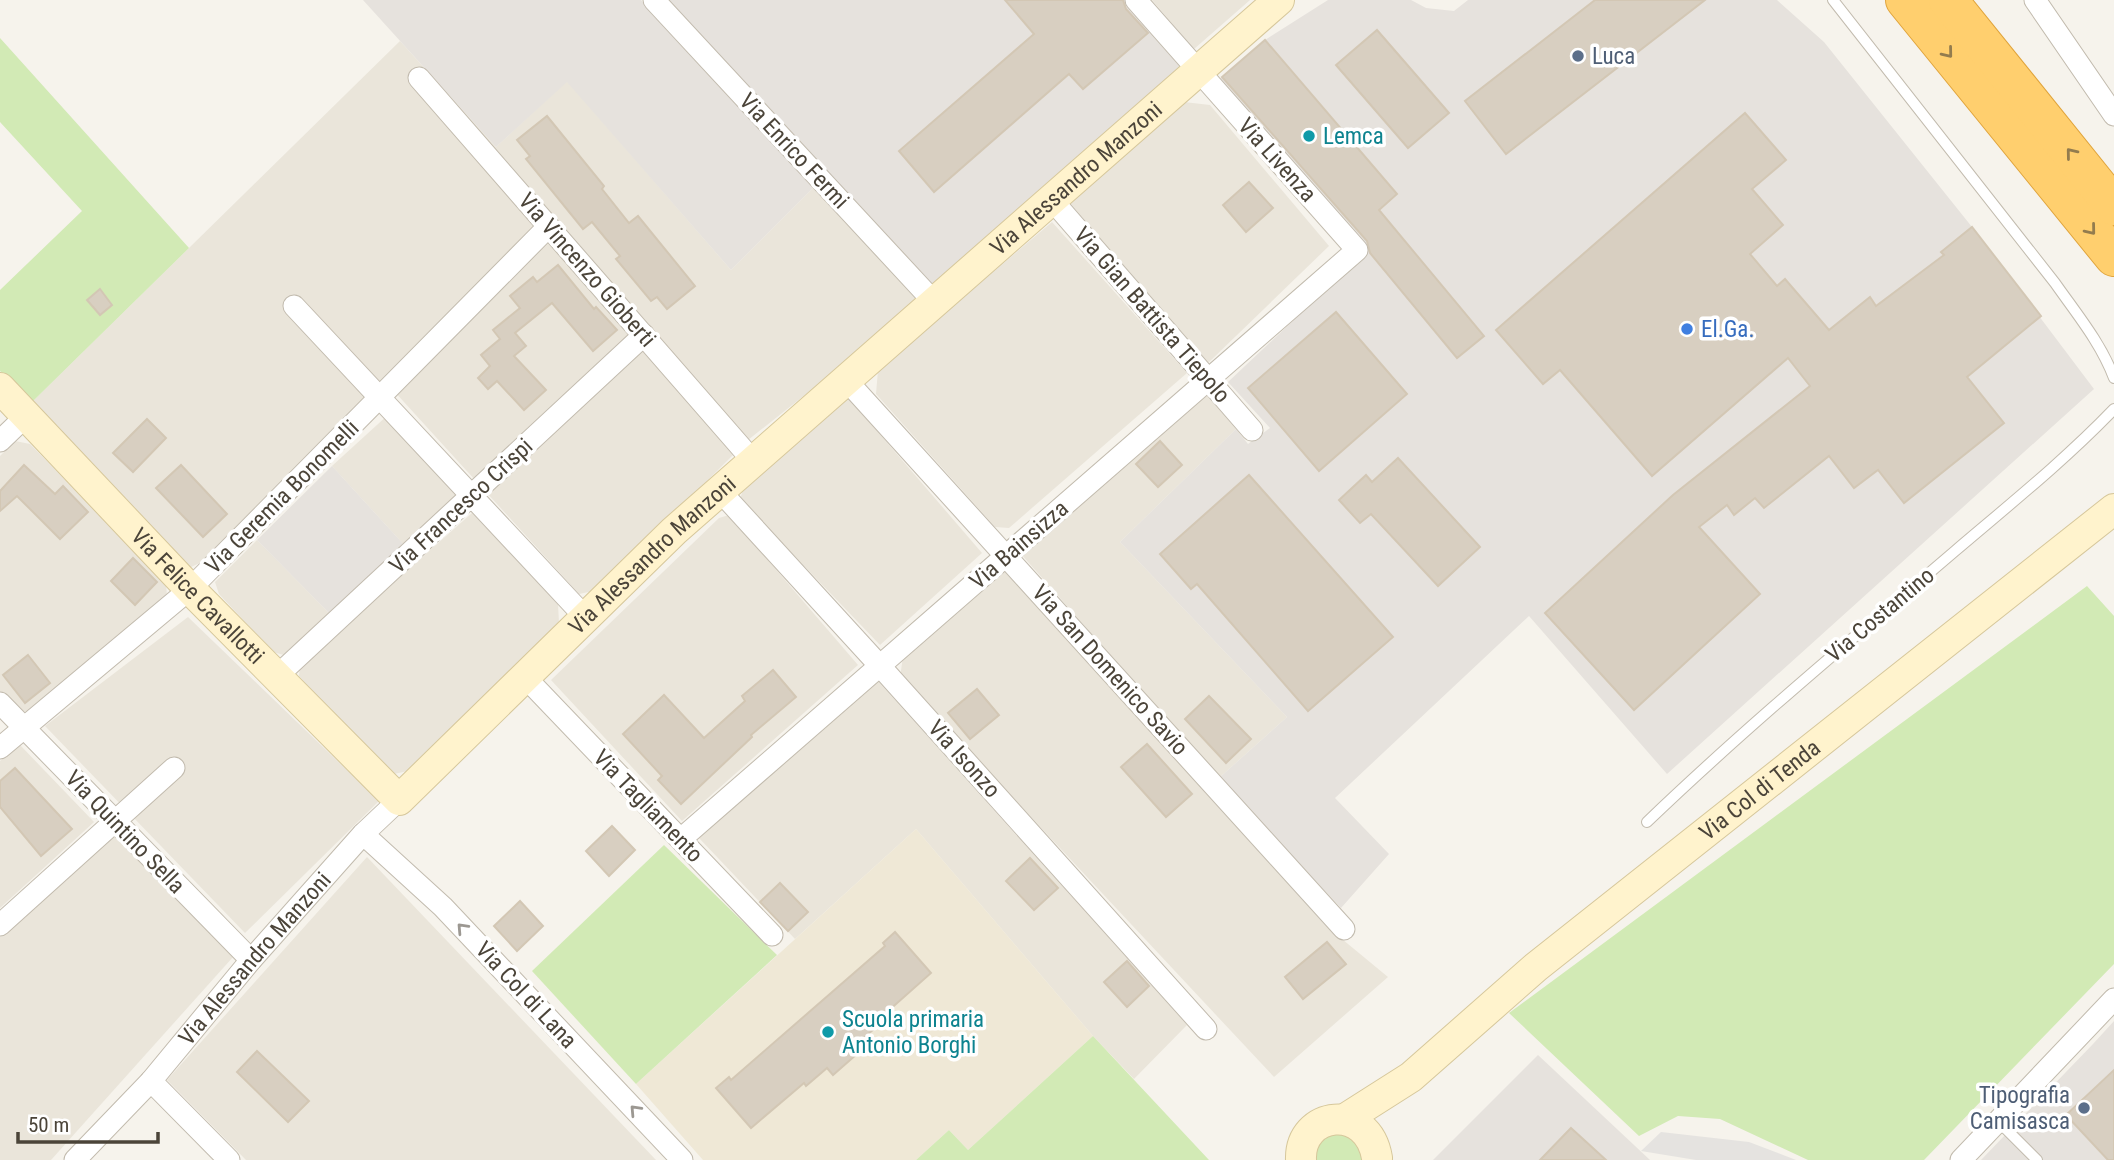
<svg xmlns="http://www.w3.org/2000/svg" width="2114" height="1160" viewBox="0 0 2114 1160" font-family="'Roboto Condensed',sans-serif">
	<rect width="100%" height="100%" fill="#f6f3ec"/>
	<g fill="#eae5da">
		<polygon points="1152,0 1250,0 1194,49"/>
		<polygon points="400,41 496,147 567,81 731,270 816,185 923,301 748,440 598,590 579,594 383,379 204,561 189,568 31,403"/>
		<polygon points="1184,102 1210,105 1329,246 1207,364 1066,201"/>
		<polygon points="1052,222 1187,373 1009,528 995,527 876,394 878,370"/>
		<polygon points="1204,391 1236,429 1120,542 1287,717 1219,778 1021,554"/>
		<polygon points="847,396 982,553 880,645 740,499 746,481"/>
		<polygon points="389,414 462,493 406,547 332,466"/>
		<polygon points="15,441 30,444 166,583 167,597 30,712 18,711 0,692 0,456"/>
		<polygon points="472,513 558,604 559,623 408,771 389,775 299,676 300,665"/>
		<polygon points="729,515 858,665 682,821 551,680 719,518"/>
		<polygon points="257,540 330,614 284,655 273,652 219,594 215,582"/>
		<polygon points="1005,568 1325,925 1388,977 1274,1077 900,677 903,657"/>
		<polygon points="188,617 379,801 245,933 45,726"/>
		<polygon points="876,679 1187,1025 1134,1079 1093,1036 916,829 795,939 699,838"/>
		<polygon points="20,745 94,822 0,908 0,761"/>
		<polygon points="116,833 233,957 51,1160 0,1160 0,937"/>
		<polygon points="367,857 656,1160 246,1160 167,1080"/>
	</g>
	<g fill="#e6e2dd">
		<polygon points="363,0 641,0 816,185 731,270 567,82 496,147"/>
		<polygon points="668,0 1126,0 1186,70 935,290"/>
		<polygon points="1328,0 1411,0 1426,8 1454,11 1468,0 1777,0 1824,42 1972,227 2094,389 1667,774 1529,616 1335,798 1389,854 1341,908 1219,778 1287,717 1120,542 1236,429 1248,444 1270,428 1228,382 1367,251 1220,79 1265,40"/>
		<polygon points="332,466 406,547 330,614 257,540"/>
		<polygon points="2114,1021 2114,1160 1981,1160 2093,1044"/>
		<polygon points="1538,1055 1650,1160 1433,1160"/>
	</g>
	<polygon fill="#efe8d6" points="916,829 1093,1036 968,1150 949,1130 916,1160 703,1160 636,1084"/>
	<g fill="#d2eab5">
		<polygon points="0,38 189,248 31,403 0,371 0,290 82,211 0,122"/>
		<polygon points="2087,586 2114,616 2114,964 1924,1160 1808,1160 1720,1119 1678,1116 1639,1136 1509,1013"/>
		<polygon points="664,845 777,955 636,1084 532,971"/>
		<polygon points="1093,1036 1209,1160 916,1160 949,1130 968,1150"/>
		<path d="M1337,1134C1353,1136 1359,1145 1363,1160H1312C1316,1146 1321,1137 1337,1134Z"/>
	</g>
	<polygon fill="#e5e3e0" points="1661,1132 1749,1142 1796,1160 1696,1160 1641,1151"/>
	<g fill="#d8cfc1" stroke="#d3c7b4" stroke-width="2">
		<polygon points="1005,0 1123,0 1126,9 1148,33 1083,89 1069,74 934,192 899,151 1034,34"/>
		<polygon points="1595,0 1705,0 1506,154 1465,101"/>
		<polygon points="1377,30 1449,113 1408,148 1336,65"/>
		<polygon points="1265,40 1397,194 1379,210 1484,336 1457,358 1370,253 1367,241 1222,77"/>
		<polygon points="1745,113 1786,160 1752,189 1783,225 1750,254 1777,286 1785,279 1829,330 1870,297 1876,306 1944,255 1941,252 1972,227 2041,316 1967,377 2004,423 1904,503 1878,470 1854,488 1829,456 1764,508 1755,498 1734,515 1727,505 1699,527 1760,594 1634,710 1545,613 1673,495 1810,386 1788,358 1652,476 1560,370 1543,384 1496,330"/>
		<polygon points="547,116 604,186 602,189 629,223 638,216 695,286 667,309 657,297 651,301 616,259 620,256 592,222 583,229 526,159 530,156 517,140"/>
		<polygon points="1249,182 1273,208 1246,232 1223,205"/>
		<polygon points="558,265 594,309 596,307 617,330 593,351 552,303 515,333 526,346 514,356 546,390 524,410 497,381 488,389 478,378 490,366 481,355 500,339 493,330 520,308 510,296 533,277 537,282"/>
		<polygon points="100,289 112,305 100,315 87,300"/>
		<polygon points="1336,312 1407,394 1319,471 1248,388"/>
		<polygon points="147,419 166,438 133,472 113,453"/>
		<polygon points="1160,441 1182,465 1158,487 1136,464"/>
		<polygon points="1398,458 1480,547 1438,586 1371,514 1360,523 1339,500 1366,475 1372,482"/>
		<polygon points="24,465 55,494 63,486 88,512 60,539 17,496 0,511 0,491"/>
		<polygon points="181,465 227,514 203,537 156,488"/>
		<polygon points="1249,475 1393,637 1308,711 1197,584 1191,589 1160,554"/>
		<polygon points="133,558 157,582 135,605 111,581"/>
		<polygon points="28,655 50,683 25,703 3,675"/>
		<polygon points="773,670 796,697 751,735 752,737 681,804 658,780 662,776 623,734 664,695 704,738 745,701 742,696"/>
		<polygon points="977,689 999,715 970,739 948,713"/>
		<polygon points="1209,696 1251,739 1226,763 1185,719"/>
		<polygon points="1147,744 1192,794 1166,817 1121,767"/>
		<polygon points="15,768 72,829 41,856 0,807 0,781"/>
		<polygon points="612,826 635,850 609,876 586,851"/>
		<polygon points="1030,858 1058,888 1034,910 1006,881"/>
		<polygon points="780,883 808,912 788,931 760,902"/>
		<polygon points="520,901 543,926 517,951 494,926"/>
		<polygon points="895,932 931,973 878,1020 881,1023 860,1041 865,1047 833,1075 827,1068 806,1086 804,1083 751,1128 716,1088 729,1077 731,1080 885,946 883,943"/>
		<polygon points="1327,942 1346,964 1303,999 1285,977"/>
		<polygon points="1127,961 1149,986 1127,1007 1104,982"/>
		<polygon points="257,1051 309,1101 288,1122 237,1072"/>
		<polygon points="2114,1070 2114,1160 2108,1160 2066,1115"/>
		<polygon points="1571,1128 1606,1160 1540,1160"/>
	</g>
	<g fill="none" stroke-linecap="round" stroke-linejoin="round">
		<defs>
			<g id="lane">
				<path d="M1833,0L2055,283C2076,313 2101,343 2114,378"/>
				<path d="M1647,822C1746,727 1851,640 1955,551C2009,505 2065,460 2114,409"/>
				<polyline points="1999,1122 2037,1160"/>
			</g>
			<g id="street">
				<polyline points="654,0 935,303"/>
				<polyline points="2035,0 2114,115"/>
				<polyline points="419,78 754,462"/>
				<polyline points="1052,200 1252,430"/>
				<polyline points="294,306 585,617"/>
				<polyline points="847,381 1344,929"/>
				<polyline points="0,441 27,415"/>
				<polyline points="720,491 880,666 1206,1029"/>
				<polyline points="524,676 772,935"/>
				<polyline points="276,677 644,335"/>
				<polyline points="0,703 251,960"/>
				<polyline points="0,748 190,589 548,227"/>
				<polyline points="363,834 443,907 682,1160"/>
				<polyline points="681,839 1357,250 1136,0"/>
				<polyline points="0,925 174,768"/>
				<polyline points="151,1081 229,1160"/>
				<path id="s1" d="M75,1160L151,1081L251,960L363,834L399,800"/>
				<polyline points="1961,1160 2114,999"/>
			</g>
			<g id="secondary">
				<path id="s2" d="M0,388L190,589L399,800L674,531L1279,0"/>
				<path id="s3" d="M1345,1119L1411,1077L1536,967L2114,509"/>
				<path d="M1301,1160C1299,1111 1368,1102 1377,1158"/>
			</g>
			<g id="highway">
				<polyline points="1905,0 2114,257"/>
				<polyline points="1948,0 2114,206"/>
			</g>
		</defs>
		<use href="#lane" stroke="#c2bbae" stroke-width="12"/>
		<use href="#street" stroke="#c2bbae" stroke-width="23"/>
		<use href="#secondary" stroke="#d6c79b" stroke-width="32"/>
		<use href="#highway" stroke="#e0a43c" stroke-width="40"/>
		<use href="#lane" stroke="#fff" stroke-width="10"/>
		<use href="#street" stroke="#fff" stroke-width="21"/>
		<use href="#secondary" stroke="#fff3cd" stroke-width="30"/>
		<use href="#highway" stroke="#ffcf6e" stroke-width="38"/>
	</g>
	<defs><path id="oneway-chevron" d="M-2-3.5L2.5 0L-2 3.5" fill="none" stroke-width="1.6" stroke-linecap="round" stroke-linejoin="round" transform="scale(1.75)"/></defs>
	<g stroke="#937c4e">
		<use href="#oneway-chevron" transform="translate(1948 53) rotate(51)"/>
		<use href="#oneway-chevron" transform="translate(2071 153) rotate(-129)"/>
		<use href="#oneway-chevron" transform="translate(2091 230) rotate(51)"/>
	</g>
	<g stroke="#9c9892">
		<use href="#oneway-chevron" transform="translate(462 928) rotate(-133)"/>
		<use href="#oneway-chevron" transform="translate(635 1110) rotate(-133)"/>
	</g>
	<g fill="#5c6f8a" stroke="#fff" stroke-width="2.5">
		<circle cx="1578" cy="56" r="7"/>
		<circle cx="2084" cy="1108" r="7"/>
	</g>
	<g fill="#0f9aa8" stroke="#fff" stroke-width="2.5">
		<circle cx="1309" cy="136" r="7"/>
		<circle cx="828" cy="1032" r="7"/>
	</g>
	<circle fill="#3f7fe0" stroke="#fff" stroke-width="2.5" cx="1687" cy="329" r="7"/>
	<g text-anchor="middle" dominant-baseline="central" stroke-width="7" stroke-linejoin="round" paint-order="stroke">
		<g font-size="23" fill="#4e5e75" stroke="#fff" text-anchor="start">
			<text x="1592" y="56">Luca</text>
			<text x="2070" y="1095" text-anchor="end">Tipografia<tspan x="2070" dy="26">Camisasca</tspan></text>
		</g>
		<g font-size="23" fill="#0d838f" stroke="#fff" text-anchor="start">
			<text x="1323" y="136">Lemca</text>
			<text x="842" y="1019">Scuola primaria<tspan x="842" dy="26">Antonio Borghi</tspan></text>
		</g>
		<g font-size="23" fill="#4b4439" stroke="#fff">
			<text transform="translate(794 151) rotate(47)">Via Enrico Fermi</text>
			<text transform="translate(1277 160) rotate(48)">Via Livenza</text>
			<text stroke="none"><textPath href="#s2" startOffset="1493">Via Alessandro Manzoni</textPath></text>
			<text transform="translate(587 270) rotate(49)">Via Vincenzo Gioberti</text>
			<text transform="translate(1152 315) rotate(49)">Via Gian Battista Tiepolo</text>
			<text transform="translate(282 497) rotate(-45)">Via Geremia Bonomelli</text>
			<text transform="translate(461 506) rotate(-43)">Via Francesco Crispi</text>
			<text transform="translate(1019 545) rotate(-41)">Via Bainsizza</text>
			<text stroke="none"><textPath href="#s2" startOffset="926">Via Alessandro Manzoni</textPath></text>
			<text stroke="none"><textPath href="#s2" startOffset="287">Via Felice Cavallotti</textPath></text>
			<text transform="translate(1880 615) rotate(-40)">Via Costantino</text>
			<text transform="translate(1110 670) rotate(48)">Via San Domenico Savio</text>
			<text transform="translate(964 759) rotate(48)">Via Isonzo</text>
			<text stroke="none"><textPath href="#s3" startOffset="530">Via Col di Tenda</textPath></text>
			<text transform="translate(648 806) rotate(46)">Via Tagliamento</text>
			<text transform="translate(125 832) rotate(46)">Via Quintino Sella</text>
			<text stroke="none"><textPath href="#s1" startOffset="270">Via Alessandro Manzoni</textPath></text>
			<text transform="translate(526 995) rotate(47)">Via Col di Lana</text>
		</g>
		<g font-size="23" fill="#366cbe" stroke="#fff" text-anchor="start">
			<text x="1701" y="329">El.Ga.</text>
		</g>
	</g>
	<path d="M18 1132v10h140v-10" fill="none" stroke="#4b4439" stroke-width="3.5"/>
	<text x="28" y="1132" font-size="21" fill="#4b4439" stroke="#ffffff" stroke-width="5" paint-order="stroke">50 m</text>
</svg>
